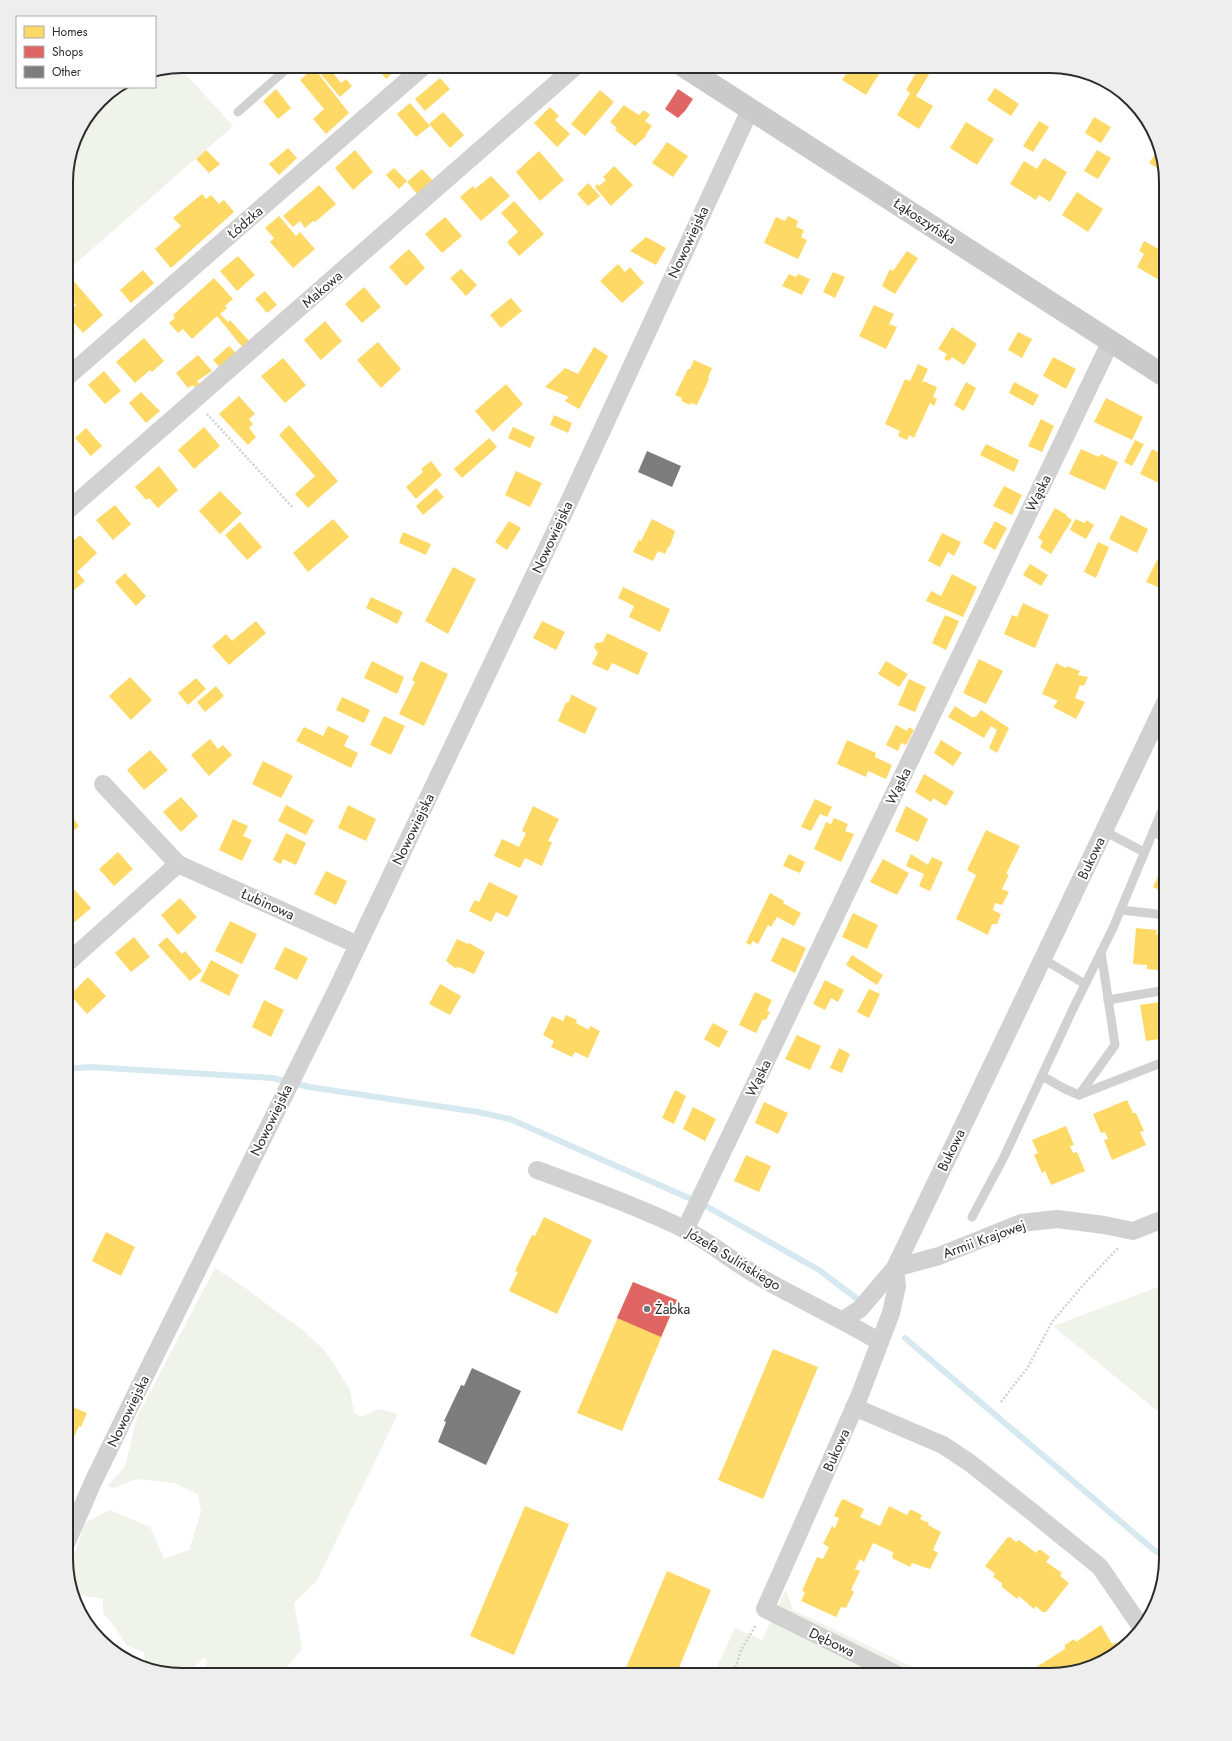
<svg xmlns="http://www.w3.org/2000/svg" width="1232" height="1741" viewBox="0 0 1232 1741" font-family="Jost,sans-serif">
	<rect width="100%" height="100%" fill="#fff"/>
	<g fill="#f0f3ea">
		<polygon points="179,67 233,126 66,272 66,174 75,137 100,100 119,87 155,87 155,71"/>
		<polygon points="215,1268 244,1287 273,1309 303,1330 326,1352 350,1390 354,1412 361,1417 379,1409 398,1414 316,1582 294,1603 302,1649 280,1675 202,1675 207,1662 204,1657 193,1669 176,1675 146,1666 144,1652 127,1646 115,1627 103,1613 103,1599 75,1594 69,1570 85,1523 110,1510 150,1527 164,1559 189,1550 201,1512 198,1494 174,1483 136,1479 114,1488 107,1486 125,1467 137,1417"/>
		<polygon points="1166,1284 1166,1418 1053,1326"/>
		<polygon points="786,1590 793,1610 930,1675 713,1675 735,1628 762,1640"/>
	</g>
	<g fill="#ffd966">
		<polygon points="314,66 325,66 324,67 330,69 341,83 346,79 352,86 340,97"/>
		<polygon points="376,66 395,66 397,69 386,79"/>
		<polygon points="851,66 884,66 866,95 842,80"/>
		<polygon points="920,66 934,66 916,96 933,106 919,129 897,115 910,93 906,90"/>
		<polygon points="314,68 349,113 326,134 313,119 324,109 300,80"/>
		<polygon points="440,78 450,89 425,111 415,99"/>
		<polygon points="995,88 1019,104 1011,116 987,100"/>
		<polygon points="276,89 291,108 278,119 263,101"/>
		<polygon points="600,90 614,102 585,136 571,124"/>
		<polygon points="410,103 430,126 416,137 397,114"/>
		<polygon points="624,105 639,115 644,110 650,115 645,121 652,126 646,134 646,136 635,146 615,130 617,128 610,122"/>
		<polygon points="550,107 559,116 555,120 570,134 557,147 534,123"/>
		<polygon points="443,112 464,135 450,148 429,124"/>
		<polygon points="1094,117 1111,127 1101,143 1085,133"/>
		<polygon points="1039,121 1049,127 1033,152 1023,146"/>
		<polygon points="966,122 994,139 977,165 950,148"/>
		<polygon points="667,142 688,156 673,177 652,163"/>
		<polygon points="288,148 297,158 279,175 269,164"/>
		<polygon points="206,150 220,164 209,173 196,159"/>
		<polygon points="355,150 373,172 353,190 335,168"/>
		<polygon points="1097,150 1111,158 1098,179 1084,171"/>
		<polygon points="1158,150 1160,160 1164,172 1149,163"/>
		<polygon points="539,151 564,180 540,201 516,172"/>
		<polygon points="1044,158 1067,172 1050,202 1039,195 1036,200 1010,184 1024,161 1037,169"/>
		<polygon points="614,166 633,185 611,206 595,187 597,184 599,186 606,180 603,177"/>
		<polygon points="394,168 407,181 399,189 386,175"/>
		<polygon points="422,169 434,182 419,196 407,182"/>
		<polygon points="491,176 510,196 481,221 460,197 473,186 475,189"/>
		<polygon points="588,183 600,196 588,206 577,194"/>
		<polygon points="319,185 336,204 315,222 313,221 305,228 300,221 293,227 283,216"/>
		<polygon points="1077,192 1103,209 1088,232 1062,215"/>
		<polygon points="202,194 206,199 211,195 219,204 224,200 234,212 171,268 155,249 181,226 173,218"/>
		<polygon points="514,201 544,234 519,256 507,242 518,232 501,213"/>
		<polygon points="279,216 296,236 300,232 315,249 293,268 270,242 274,238 265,228"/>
		<polygon points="788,216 798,221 796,227 804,230 801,237 807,240 798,259 764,243 776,217 785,221"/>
		<polygon points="445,217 462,236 442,253 425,234"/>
		<polygon points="646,237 666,248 656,265 630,251"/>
		<polygon points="1144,241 1166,253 1166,269 1159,280 1137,267 1144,254 1139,251"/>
		<polygon points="409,249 425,268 406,286 389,267"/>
		<polygon points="907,251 918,258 895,294 882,286 890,269 893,271"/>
		<polygon points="238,256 255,275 237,291 220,271"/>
		<polygon points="618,264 625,272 630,267 644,283 622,303 600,281"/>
		<polygon points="461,269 477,285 466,296 450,278"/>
		<polygon points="143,270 154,283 131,303 120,290"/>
		<polygon points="66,272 103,315 83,333 66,314 76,305 66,294"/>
		<polygon points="833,272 845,277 835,298 823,292"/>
		<polygon points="789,274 796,277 798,274 810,279 802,295 782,286"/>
		<polygon points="214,278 233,299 225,306 227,308 220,314 228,322 230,320 250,342 243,348 217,316 192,339 183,329 178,333 169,323 175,318 173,315"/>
		<polygon points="364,287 381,307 362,323 345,304"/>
		<polygon points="265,291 277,305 267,313 255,299"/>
		<polygon points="511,298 522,311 501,328 490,315"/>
		<polygon points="874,305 894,314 889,324 897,327 886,349 859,336"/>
		<polygon points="325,321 342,341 321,360 304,340"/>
		<polygon points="952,327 977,344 964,365 952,357 949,361 944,359 947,354 938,349"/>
		<polygon points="1018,332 1032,339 1022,358 1008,350"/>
		<polygon points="144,338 164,361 152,372 150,370 135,383 116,362"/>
		<polygon points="378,342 401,369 381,388 357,360"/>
		<polygon points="229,346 237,354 220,368 213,360"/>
		<polygon points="594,347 608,356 579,409 565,401 569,397 545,387 565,368 578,374"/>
		<polygon points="198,355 212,371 197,381 201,386 197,389 192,385 188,388 176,373"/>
		<polygon points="1053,357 1076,369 1066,389 1043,376"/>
		<polygon points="283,358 306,385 285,403 261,376"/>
		<polygon points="694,360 712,368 708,378 709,379 697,405 691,403 690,405 681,401 682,398 675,395 688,369 690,369"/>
		<polygon points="918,364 928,369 920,386 923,381 937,387 933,397 937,399 934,406 930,403 914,438 909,435 907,440 898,436 900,431 885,424 905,379 910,381"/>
		<polygon points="104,371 121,391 105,404 88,385"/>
		<polygon points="966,382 976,388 964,411 954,405"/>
		<polygon points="1014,382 1039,395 1033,406 1009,393"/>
		<polygon points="506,384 523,404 493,432 475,411"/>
		<polygon points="141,392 160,411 146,423 129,403"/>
		<polygon points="239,396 255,414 249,419 253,424 249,428 256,437 248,445 219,414"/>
		<polygon points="1106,398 1143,417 1132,440 1094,422"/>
		<polygon points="554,415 572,423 568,433 550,425"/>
		<polygon points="1041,419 1054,426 1042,452 1028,446"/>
		<polygon points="289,425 338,481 308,508 295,494 315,476 279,435"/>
		<polygon points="204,427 220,446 194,469 178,450"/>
		<polygon points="513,427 535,437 530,448 508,438"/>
		<polygon points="86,428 102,446 91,456 75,438"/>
		<polygon points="489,438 497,447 462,478 454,469"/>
		<polygon points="1135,440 1144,444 1132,466 1124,462"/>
		<polygon points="986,444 1019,460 1014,472 980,455"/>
		<polygon points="1081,449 1099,457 1101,454 1118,462 1105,490 1069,474"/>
		<polygon points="1152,449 1166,456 1166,497 1158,492 1163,485 1140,474"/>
		<polygon points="431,461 442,475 416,499 406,487 423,472 421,469"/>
		<polygon points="159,466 178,490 158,508 149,498 146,500 135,487"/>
		<polygon points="516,471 542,483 530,507 505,495"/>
		<polygon points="1004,486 1022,495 1012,515 993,506"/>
		<polygon points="436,488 444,497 423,515 416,506"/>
		<polygon points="220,491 242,513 220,534 199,511"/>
		<polygon points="115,505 131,524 113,540 96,520"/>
		<polygon points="1055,508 1067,515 1066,516 1072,520 1051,554 1040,547 1043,541 1038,538"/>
		<polygon points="1121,515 1148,529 1137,553 1109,539"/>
		<polygon points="333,519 349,537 308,572 293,553"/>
		<polygon points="652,519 675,531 670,546 668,547 665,554 658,551 653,561 633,552 639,540 641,541"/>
		<polygon points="1075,519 1085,523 1086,520 1094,525 1086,539 1070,530"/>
		<polygon points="509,521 521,528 507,550 495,542"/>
		<polygon points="995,521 1007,528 995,550 983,543"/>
		<polygon points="240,522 262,547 247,560 225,535"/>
		<polygon points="403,532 431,544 426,555 399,543"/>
		<polygon points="942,533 961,542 954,556 948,552 940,567 928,561"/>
		<polygon points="80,535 97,553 77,572 85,581 73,591 66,583 66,547"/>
		<polygon points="1098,542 1109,547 1096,578 1084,572"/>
		<polygon points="1157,560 1166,564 1166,573 1158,587 1146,582"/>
		<polygon points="1030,564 1048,575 1041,586 1023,575"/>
		<polygon points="453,567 476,579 448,634 425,621"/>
		<polygon points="125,573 146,596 136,606 115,582"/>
		<polygon points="952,574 977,587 963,617 926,601 931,591 941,596"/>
		<polygon points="623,587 670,609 660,632 629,617 634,606 618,598"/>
		<polygon points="371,597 403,612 397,624 366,608"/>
		<polygon points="1023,603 1049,615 1035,648 1004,634 1012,615 1017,617"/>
		<polygon points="945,615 959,621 946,650 932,643"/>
		<polygon points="256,621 266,633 229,665 212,646 226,634 232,641"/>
		<polygon points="542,621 565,632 556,650 533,638"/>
		<polygon points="607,633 648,653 638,675 612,663 608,671 592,664 598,653 594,647 596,643 603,642"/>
		<polygon points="979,659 1003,671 986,704 963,693"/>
		<polygon points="372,661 404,677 397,694 364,678"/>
		<polygon points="421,661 448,674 424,726 399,714 415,682 412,680"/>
		<polygon points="886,661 908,674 899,687 878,674"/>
		<polygon points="1056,663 1066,668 1067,666 1080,671 1078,675 1088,677 1084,686 1080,685 1075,698 1085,702 1076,719 1053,707 1058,701 1042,694"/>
		<polygon points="130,677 152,700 131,720 109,696"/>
		<polygon points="196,678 206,689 188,705 178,693"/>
		<polygon points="909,679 926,687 915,712 898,705"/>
		<polygon points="216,686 224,696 205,712 197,702"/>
		<polygon points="570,694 597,708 585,734 558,721 566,702 568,703 571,697"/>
		<polygon points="342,697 370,710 364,723 336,710"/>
		<polygon points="955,706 973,718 974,716 976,717 981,710 1009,728 997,753 989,748 997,730 991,726 984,738 948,717"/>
		<polygon points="384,716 405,726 391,755 370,745"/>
		<polygon points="896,725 907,731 909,727 914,730 906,745 901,743 898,751 886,745"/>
		<polygon points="328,726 349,736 344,746 358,753 351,768 296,741 304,727 323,736"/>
		<polygon points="210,739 218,749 223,745 232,755 209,776 191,755"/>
		<polygon points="847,740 876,753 875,757 892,765 886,779 868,771 866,777 837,764"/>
		<polygon points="941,740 962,753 953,766 934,753"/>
		<polygon points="150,750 168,770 144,790 127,770"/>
		<polygon points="263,761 293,776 281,798 252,784"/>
		<polygon points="924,774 954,792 946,806 933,798 931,802 915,792"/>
		<polygon points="181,797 198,816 181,832 163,812"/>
		<polygon points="815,799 832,807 827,817 820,814 811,831 801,827"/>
		<polygon points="286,805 314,820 306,835 278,821"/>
		<polygon points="348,805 376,819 366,841 338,828"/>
		<polygon points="533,806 559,819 548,841 552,842 542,866 525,858 520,868 494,856 502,839 519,847 526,833 522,831"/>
		<polygon points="906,806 928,819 918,842 895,831"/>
		<polygon points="71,815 79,826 66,837 70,841 66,844 66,819"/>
		<polygon points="834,818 848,824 845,831 854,834 841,862 814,849 826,822 831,824"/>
		<polygon points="233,819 248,826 243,836 252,840 242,861 219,850"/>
		<polygon points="986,830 1020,846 1006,874 1009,874 1002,889 1009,892 1002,905 995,903 993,910 1001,914 997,924 992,924 988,935 956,919 976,875 967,870"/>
		<polygon points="286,833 306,843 296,865 283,859 281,864 273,860"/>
		<polygon points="118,852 133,869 114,886 99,869"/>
		<polygon points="789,854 805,862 800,873 783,866"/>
		<polygon points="911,854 928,865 932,857 943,862 930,891 919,886 924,874 906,866"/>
		<polygon points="883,859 909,873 897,895 870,882"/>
		<polygon points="1166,859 1166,897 1164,897 1166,893 1153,887"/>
		<polygon points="326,871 347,881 336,905 314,894"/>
		<polygon points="489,882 518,896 508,917 496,912 491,922 469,911 475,900 479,902"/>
		<polygon points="72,887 91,908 69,927 66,923 66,892"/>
		<polygon points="770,893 784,901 783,903 801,913 794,926 777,917 771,927 768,925 758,944 753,941 750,945 746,943"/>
		<polygon points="180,898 197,917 178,935 161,915"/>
		<polygon points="853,913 878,925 867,949 842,937"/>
		<polygon points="230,921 257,934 242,964 215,951"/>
		<polygon points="1136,928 1157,930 1156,934 1164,935 1164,931 1166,931 1166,971 1147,969 1147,965 1133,964"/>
		<polygon points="134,937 150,957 131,972 115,953"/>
		<polygon points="167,937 182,954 185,951 202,971 190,981 158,945"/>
		<polygon points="782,937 806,948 795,973 771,961"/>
		<polygon points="457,939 468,944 469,943 485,952 474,974 459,967 455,968 446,961"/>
		<polygon points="285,947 308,958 297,980 274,969"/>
		<polygon points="852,955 883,975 877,985 846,965"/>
		<polygon points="211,960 239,975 229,996 200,981"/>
		<polygon points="88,977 106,996 87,1014 70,995"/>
		<polygon points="825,980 844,990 838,1002 831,998 825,1010 813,1004"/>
		<polygon points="440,984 461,996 450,1015 429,1004"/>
		<polygon points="869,989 880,994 869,1018 857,1012"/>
		<polygon points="755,992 772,1000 767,1011 770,1012 766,1020 763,1019 756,1033 739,1025"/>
		<polygon points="264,1000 284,1010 271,1037 252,1027"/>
		<polygon points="1160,1002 1161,1005 1166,1004 1166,1041 1161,1042 1160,1039 1146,1041 1140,1005"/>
		<polygon points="566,1015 577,1020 576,1023 589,1030 590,1026 600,1031 588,1058 575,1052 572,1057 551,1047 554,1041 543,1035 552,1016 563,1021"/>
		<polygon points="713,1023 728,1031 719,1048 704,1039"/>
		<polygon points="797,1035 821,1046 810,1070 785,1059"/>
		<polygon points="839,1048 850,1054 842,1073 830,1068"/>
		<polygon points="675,1090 686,1096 674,1124 662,1118"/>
		<polygon points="1127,1100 1133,1113 1136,1113 1144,1131 1140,1132 1146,1145 1112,1160 1104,1140 1108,1139 1105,1132 1101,1133 1093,1114"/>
		<polygon points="764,1102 788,1113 778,1134 755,1123"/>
		<polygon points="693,1107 716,1119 705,1141 683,1129"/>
		<polygon points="1066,1126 1074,1145 1070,1146 1073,1153 1077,1152 1085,1171 1051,1185 1045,1171 1042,1173 1034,1155 1038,1153 1032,1140"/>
		<polygon points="746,1155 771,1166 759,1192 734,1181"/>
		<polygon points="544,1217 592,1240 557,1314 509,1291 518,1272 515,1271 532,1235 535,1236"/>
		<polygon points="106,1232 135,1247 121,1276 92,1261"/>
		<polygon points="633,1282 677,1300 622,1431 577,1413"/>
		<polygon points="773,1349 818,1367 763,1499 718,1480"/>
		<polygon points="66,1404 87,1413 81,1427 79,1426 74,1437 66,1433"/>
		<polygon points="843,1499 864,1509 860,1517 880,1526 889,1506 907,1515 910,1510 912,1510 922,1515 920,1519 929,1523 928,1525 941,1532 933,1550 938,1553 930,1569 912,1563 910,1567 892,1558 893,1552 873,1543 864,1562 860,1559 855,1569 860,1571 851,1590 854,1592 846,1608 841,1607 836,1617 801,1601 805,1592 802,1591 817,1557 823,1559 829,1547 823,1544 832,1526 835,1528 839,1518 834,1516 841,1501"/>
		<polygon points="525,1506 569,1524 514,1655 470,1636"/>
		<polygon points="1010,1537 1016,1542 1019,1540 1036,1553 1038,1550 1041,1550 1050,1557 1046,1562 1062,1573 1060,1576 1069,1583 1046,1612 1042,1612 1036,1606 1034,1609 1019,1596 1017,1599 1002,1587 1002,1583 993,1577 995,1574 985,1566 1007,1538"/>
		<polygon points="667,1571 711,1590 676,1675 623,1675"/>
		<polygon points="1101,1625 1112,1644 1118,1642 1121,1647 1108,1659 1051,1675 1020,1675 1025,1672 1027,1673 1065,1649 1065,1645 1074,1639 1076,1642"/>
	</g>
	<g fill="#e06666">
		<polygon points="678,89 693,99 685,111 678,118 665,109"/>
		<polygon points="633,1282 677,1300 661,1337 617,1318"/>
	</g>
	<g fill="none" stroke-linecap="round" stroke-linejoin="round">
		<g stroke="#d6e8f0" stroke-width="6">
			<polyline points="66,1069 90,1067 273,1078 309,1087 478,1112 510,1119 691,1199"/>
			<polyline points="706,1206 819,1270 856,1298"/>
			<polyline points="905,1338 1154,1550 1166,1557"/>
		</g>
	</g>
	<g fill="#7d7d7d">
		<polygon points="647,451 681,466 672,487 638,472"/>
		<polygon points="472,1368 521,1391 486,1465 438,1442 446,1422 444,1421 461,1385 464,1386"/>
	</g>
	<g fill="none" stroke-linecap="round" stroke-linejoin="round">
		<g stroke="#d1d1d1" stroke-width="2.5" stroke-dasharray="2 2" stroke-linecap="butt">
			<polyline points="655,66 663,72"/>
			<polyline points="207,414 293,508"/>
			<polyline points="1001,1402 1028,1367 1052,1322 1085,1283 1119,1247"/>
			<polyline points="733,1675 741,1650 756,1625"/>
		</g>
		<g stroke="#d1d1d1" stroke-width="9">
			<polyline points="238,112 290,66"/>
			<polyline points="1104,831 1144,852"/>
			<polyline points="1153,832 1166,838"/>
			<polyline points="1121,910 1166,915"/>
			<polyline points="1043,959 1085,984"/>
			<polyline points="1108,1000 1166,990"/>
			<polyline points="1042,1076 1065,1089 1079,1095 1166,1061"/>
			<polyline points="1079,1095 1115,1045 1101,952"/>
			<polyline points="972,1217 1004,1157 1072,1011 1113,928 1166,801"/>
		</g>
		<g stroke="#d1d1d1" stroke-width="18">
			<polyline points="66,378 424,66"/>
			<polyline points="66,512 576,66"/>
			<polyline points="103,784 178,864 358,945"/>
			<polyline points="66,964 178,864"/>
			<path d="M537,1170C586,1188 639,1207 686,1230C712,1243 733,1262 758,1276C798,1299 840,1318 880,1342"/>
			<polyline points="685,1230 1111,341"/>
			<polyline points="843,1320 860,1309 895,1268 939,1256 1021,1223 1057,1219 1104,1225 1133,1231 1166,1218"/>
			<polyline points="854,1407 943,1445 970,1463 1031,1511 1100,1567 1141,1627"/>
			<polyline points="66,1544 93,1482 131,1404 337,989 561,519 750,110"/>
			<polyline points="898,1675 765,1609 859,1397 880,1342 891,1313 897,1286 895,1268 1166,701"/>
		</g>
		<polyline stroke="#cacaca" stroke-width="22" points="683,66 1166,377"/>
	</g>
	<circle fill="#767676" stroke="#fff" stroke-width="1.5" cx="647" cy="1309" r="4"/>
	<g text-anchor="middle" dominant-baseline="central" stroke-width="4" stroke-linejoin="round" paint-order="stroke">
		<g font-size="14" fill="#2c2c2c" stroke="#fff">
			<text transform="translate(925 221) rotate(33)">Łąkoszyńska</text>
			<text transform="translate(245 222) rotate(-41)">Łódzka</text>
			<text transform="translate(688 242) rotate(-65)">Nowowiejska</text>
			<text transform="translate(322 289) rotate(-41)">Makowa</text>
			<text transform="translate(1038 493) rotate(-64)">Wąska</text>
			<text transform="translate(552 537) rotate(-65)">Nowowiejska</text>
			<text transform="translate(898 786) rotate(-64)">Wąska</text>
			<text transform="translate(413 829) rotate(-64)">Nowowiejska</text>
			<text transform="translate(1091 858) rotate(-65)">Bukowa</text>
			<text transform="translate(268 904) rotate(24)">Łubinowa</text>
			<text transform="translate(758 1078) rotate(-64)">Wąska</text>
			<text transform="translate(271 1120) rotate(-64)">Nowowiejska</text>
			<text transform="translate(951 1150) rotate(-64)">Bukowa</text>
			<text transform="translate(984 1239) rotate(-20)">Armii Krajowej</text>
			<text transform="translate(734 1259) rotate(31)">Józefa Sulińskiego</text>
			<text transform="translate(128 1411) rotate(-64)">Nowowiejska</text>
			<text transform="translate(836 1450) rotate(-66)">Bukowa</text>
			<text transform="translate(832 1642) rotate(26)">Dębowa</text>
		</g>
		<g font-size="14" fill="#2c2c2c" stroke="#fff" text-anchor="start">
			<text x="655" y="1309">Żabka</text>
		</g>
	</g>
	<path d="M0 0H1232V1741H0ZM182 73H1050A109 109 0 0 1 1159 182V1559A109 109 0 0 1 1050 1668H182A109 109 0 0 1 73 1559V182A109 109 0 0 1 182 73Z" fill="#eee" fill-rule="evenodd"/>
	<path fill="none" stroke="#2c2c2c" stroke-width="2" d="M182 73H1050A109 109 0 0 1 1159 182V1559A109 109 0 0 1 1050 1668H182A109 109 0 0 1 73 1559V182A109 109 0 0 1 182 73Z"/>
	<rect x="16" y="16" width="140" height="72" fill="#ffffff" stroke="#ababab"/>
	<rect x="24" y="26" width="20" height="12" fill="#ffd966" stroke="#ababab"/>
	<text x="52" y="36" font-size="12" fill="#2c2c2c">Homes</text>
	<rect x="24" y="46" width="20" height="12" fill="#e06666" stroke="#ababab"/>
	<text x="52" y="56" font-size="12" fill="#2c2c2c">Shops</text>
	<rect x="24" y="66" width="20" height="12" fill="#7d7d7d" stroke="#ababab"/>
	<text x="52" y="76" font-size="12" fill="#2c2c2c">Other</text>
</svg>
